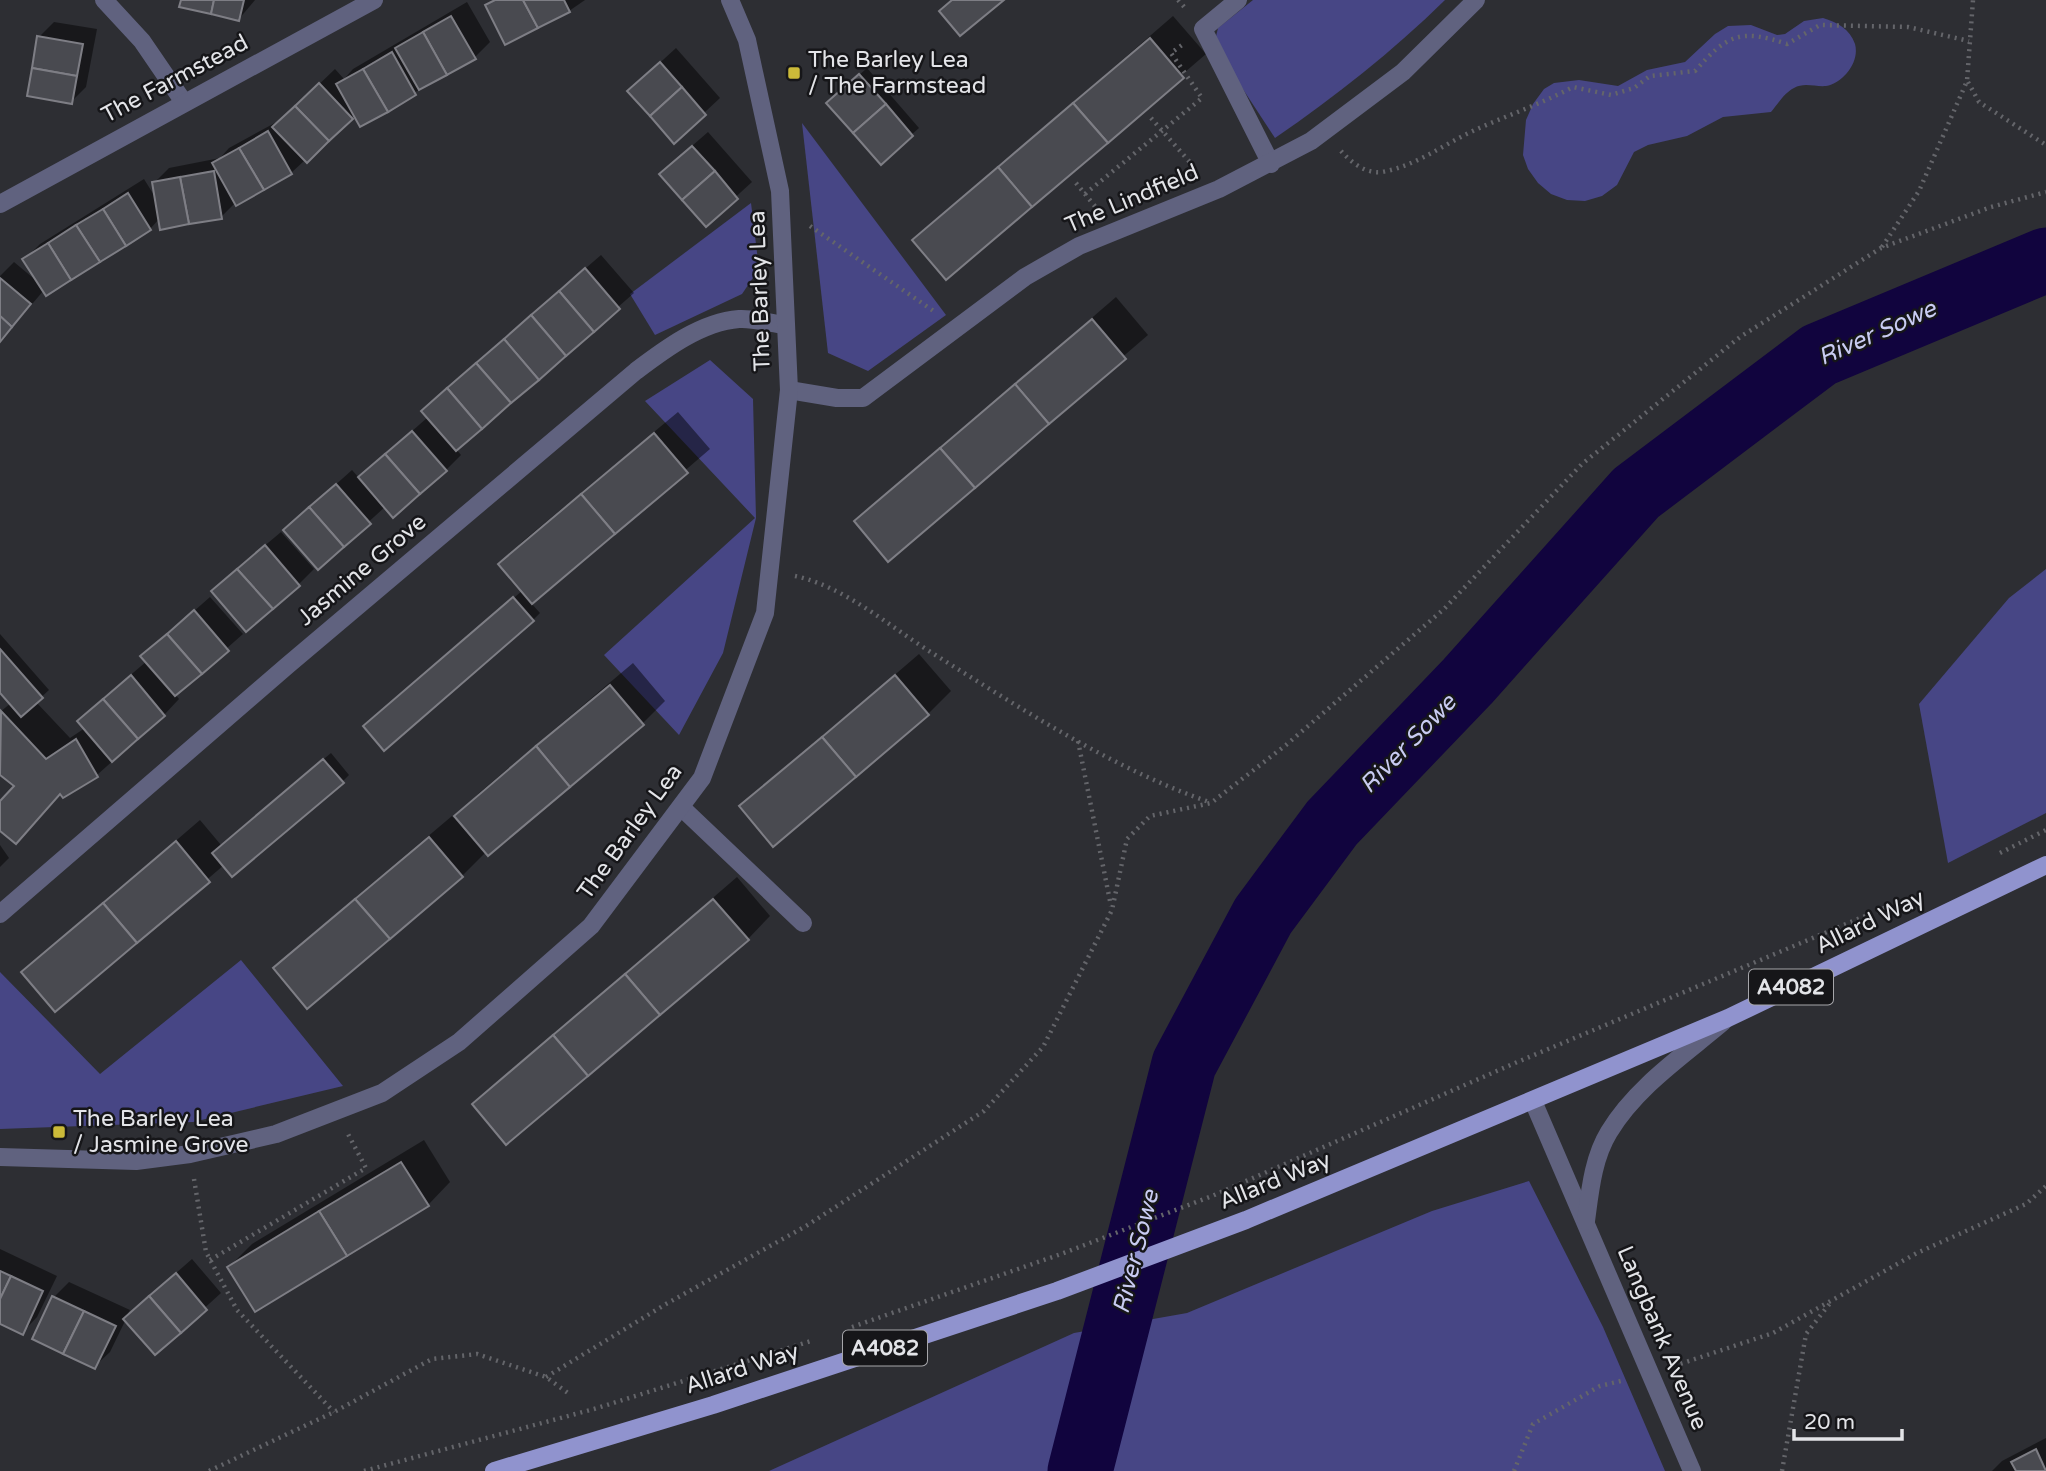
<svg xmlns="http://www.w3.org/2000/svg" width="2046" height="1471" viewBox="0 0 2046 1471" font-family="'Varela Round',sans-serif">
	<rect width="100%" height="100%" fill="#2d2e33"/>
	<g fill="#474685">
		<path d="M1253,0H1445C1392,52 1336,96 1275,138L1214,45L1218,28Z"/>
		<path d="M1823,18C1837,22 1850,29 1855,44C1860,62 1843,83 1826,86C1815,87 1804,82 1794,88C1784,93 1778,104 1771,112L1723,117L1687,136L1648,145L1634,152L1617,185L1602,196L1585,201L1567,200L1551,194L1538,183L1528,169L1523,155L1526,120L1533,104L1544,89L1554,83L1579,80L1618,86L1647,70L1685,62L1715,34L1728,26L1751,25L1777,35L1785,34L1804,21Z"/>
		<polygon points="802,123 946,315 868,371 828,353"/>
		<polygon points="751,203 759,269 742,294 655,335 630,294"/>
		<polygon points="710,360 753,399 756,518 723,653 679,735 604,655 755,518 645,401"/>
		<polygon points="2046,569 2046,813 1948,863 1919,704 2009,598"/>
		<polygon points="241,960 343,1086 193,1122 0,1129 0,972 100,1074"/>
		<polygon points="1529,1181 1603,1327 1665,1471 769,1471 1074,1333 1187,1313 1432,1211"/>
	</g>
	<g fill="#0007">
		<polygon points="183,0 255,0 239,19"/>
		<polygon points="493,0 585,0 569,11 487,6"/>
		<polygon points="467,2 490,42 475,57 361,124 355,114 291,173 236,202 221,217 160,218 150,229 44,290 0,342 0,276 14,262 38,282 24,260 40,244 144,179 157,200 154,183 169,168 220,158 229,148 284,118 335,69 344,79 353,69"/>
		<polygon points="1173,16 1206,54 946,278 914,240"/>
		<polygon points="54,22 97,29 86,87 71,102 39,37"/>
		<polygon points="676,48 720,98 674,141 629,91"/>
		<polygon points="867,68 919,128 881,162 836,96"/>
		<polygon points="708,132 752,182 706,224 677,159"/>
		<polygon points="601,255 634,293 456,449 461,455 446,470 386,506 318,568 285,530 352,470 359,478 428,417 438,396"/>
		<polygon points="1116,297 1148,335 888,559 856,521"/>
		<polygon points="678,412 710,449 531,603 540,613 533,620 385,748 373,719 523,590 501,564 523,541"/>
		<polygon points="281,532 314,569 299,584 229,576"/>
		<polygon points="210,597 243,634 175,694 179,699 164,715 97,775 62,792 16,842 0,828 0,804 17,786 0,773 0,712 11,703 0,690 0,634 49,690 36,702 70,738 85,728 94,706 147,661 143,656"/>
		<polygon points="919,654 951,691 928,714 742,806"/>
		<polygon points="633,663 665,701 642,724 486,852 462,876 275,968 298,946 452,816 454,818 479,793"/>
		<polygon points="331,753 349,775 342,782 224,865 55,1010 23,972 200,820 221,845"/>
		<polygon points="0,845 9,858 0,867"/>
		<polygon points="737,877 770,916 748,939 474,1104"/>
		<polygon points="424,1140 450,1182 428,1205 229,1267 252,1244"/>
		<polygon points="0,1249 57,1276 37,1317 22,1333 0,1322"/>
		<polygon points="192,1259 221,1293 155,1353 126,1319 110,1352 94,1367 34,1339 54,1297 69,1282 130,1310 126,1317"/>
		<polygon points="2046,1438 2046,1471 1992,1471 2002,1461"/>
	</g>
	<g fill="none" stroke-linecap="round" stroke-linejoin="round">
		<polyline stroke="#11043e" stroke-width="65" points="1080,1471 1184,1064 1263,916 1332,823 1468,681 1636,493 1819,355 2046,260"/>
	</g>
	<g fill="#494a50" stroke="#7e7e85" stroke-width="2">
		<polygon points="181,0 214,0 211,14 179,7"/>
		<polygon points="214,0 244,0 239,21 211,14"/>
		<polygon points="495,0 523,0 538,28 505,45 485,5"/>
		<polygon points="523,0 564,0 570,12 538,28"/>
		<polygon points="952,0 1004,0 960,36 939,11"/>
		<polygon points="451,16 476,59 447,75 423,32"/>
		<polygon points="423,32 447,75 419,90 395,48"/>
		<polygon points="37,36 83,44 77,76 32,68"/>
		<polygon points="1150,38 1184,78 1108,143 1073,103"/>
		<polygon points="392,52 416,95 388,112 363,69"/>
		<polygon points="660,62 682,87 650,116 627,91"/>
		<polygon points="32,68 77,76 72,104 27,96"/>
		<polygon points="363,69 388,112 360,127 336,84"/>
		<polygon points="859,74 886,104 853,133 826,103"/>
		<polygon points="319,83 353,119 329,141 295,106"/>
		<polygon points="682,87 706,115 674,144 650,116"/>
		<polygon points="1073,103 1108,143 1032,207 998,167"/>
		<polygon points="886,104 913,136 881,165 853,133"/>
		<polygon points="295,106 329,141 307,163 272,127"/>
		<polygon points="268,131 292,174 264,190 239,148"/>
		<polygon points="692,146 715,171 682,200 659,174"/>
		<polygon points="239,148 264,190 236,206 212,163"/>
		<polygon points="998,167 1032,207 946,280 912,240"/>
		<polygon points="214,171 222,219 189,224 180,177"/>
		<polygon points="715,171 738,199 706,227 682,200"/>
		<polygon points="180,177 189,224 160,230 152,182"/>
		<polygon points="128,193 151,230 126,246 103,209"/>
		<polygon points="103,209 126,246 100,262 76,225"/>
		<polygon points="76,225 100,262 71,280 48,243"/>
		<polygon points="48,243 71,280 46,296 22,259"/>
		<polygon points="585,268 620,309 594,332 559,291"/>
		<polygon points="0,278 31,304 12,327 0,316"/>
		<polygon points="559,291 594,332 566,356 531,315"/>
		<polygon points="531,315 566,356 539,380 504,339"/>
		<polygon points="0,316 12,327 0,342"/>
		<polygon points="1092,319 1126,359 1049,424 1015,384"/>
		<polygon points="504,339 539,380 511,403 476,363"/>
		<polygon points="476,363 511,403 482,429 447,388"/>
		<polygon points="1015,384 1049,424 975,488 940,448"/>
		<polygon points="447,388 482,429 456,451 421,411"/>
		<polygon points="412,431 447,471 420,494 385,454"/>
		<polygon points="654,433 688,473 615,534 581,494"/>
		<polygon points="940,448 975,488 888,562 854,521"/>
		<polygon points="385,454 420,494 393,518 358,477"/>
		<polygon points="336,484 371,524 344,547 309,507"/>
		<polygon points="581,494 615,534 532,604 498,564"/>
		<polygon points="309,507 344,547 318,570 283,530"/>
		<polygon points="265,545 300,586 273,609 237,569"/>
		<polygon points="237,569 273,609 246,632 211,591"/>
		<polygon points="513,597 534,621 384,751 363,726"/>
		<polygon points="194,610 229,651 202,674 167,634"/>
		<polygon points="167,634 202,674 175,696 140,656"/>
		<polygon points="0,649 43,698 21,717 0,693"/>
		<polygon points="131,675 165,716 138,739 103,699"/>
		<polygon points="895,675 929,715 856,777 822,737"/>
		<polygon points="610,685 644,725 570,787 536,746"/>
		<polygon points="103,699 138,739 112,762 77,721"/>
		<polygon points="1,711 46,759 76,739 98,777 63,798 60,794 16,844 0,831 0,801 14,786 0,775"/>
		<polygon points="822,737 856,777 773,847 739,806"/>
		<polygon points="536,746 570,787 488,856 454,816"/>
		<polygon points="323,759 344,783 232,877 212,853"/>
		<polygon points="429,837 463,877 390,939 355,899"/>
		<polygon points="176,841 210,882 137,943 103,903"/>
		<polygon points="355,899 390,939 307,1009 273,968"/>
		<polygon points="713,899 749,940 660,1015 625,974"/>
		<polygon points="103,903 137,943 55,1012 21,972"/>
		<polygon points="625,974 660,1015 588,1076 553,1035"/>
		<polygon points="553,1035 588,1076 506,1145 472,1104"/>
		<polygon points="401,1162 429,1206 347,1256 319,1211"/>
		<polygon points="319,1211 347,1256 255,1312 227,1267"/>
		<polygon points="0,1271 11,1276 0,1299"/>
		<polygon points="176,1273 207,1310 181,1333 149,1296"/>
		<polygon points="11,1276 43,1291 23,1335 0,1324 0,1299"/>
		<polygon points="52,1296 84,1311 63,1354 32,1339"/>
		<polygon points="149,1296 181,1333 155,1355 123,1319"/>
		<polygon points="84,1311 116,1326 95,1369 63,1354"/>
		<polygon points="2036,1449 2046,1471 2016,1471 2011,1462"/>
	</g>
	<g fill="none" stroke-linecap="round" stroke-linejoin="round">
		<g stroke="#64656a" stroke-width="4.5" stroke-dasharray="2 5" stroke-linecap="butt">
			<polyline points="1178,0 1187,10"/>
			<polyline points="1968,82 1979,102 2046,145"/>
			<polyline points="1151,118 1195,168"/>
			<path d="M1341,151C1351,162 1365,174 1382,172C1416,166 1444,144 1475,130C1508,115 1541,104 1573,87L1611,95L1634,88L1650,76L1695,71C1727,35 1740,28 1787,44L1820,25L1908,27L1969,41"/>
			<polyline points="1076,183 1098,210"/>
			<polyline points="1085,194 1202,98 1171,53 1182,45"/>
			<polyline points="810,226 935,312"/>
			<polyline points="1882,247 1919,191 1967,81 1973,0"/>
			<path d="M795,576C843,586 888,625 929,651C1019,707 1109,767 1209,802"/>
			<polyline points="1078,741 1111,906"/>
			<polyline points="2000,853 2046,830"/>
			<polyline points="194,1179 206,1252 237,1310 334,1412"/>
			<polyline points="210,1260 366,1168 348,1134"/>
			<polyline points="852,1327 1061,1254 1212,1196 1515,1063 1901,901"/>
			<polyline points="1674,1366 1773,1333 1917,1253 2026,1204 2046,1186"/>
			<polyline points="546,1377 666,1304 806,1226 984,1111 1043,1047 1112,910 1127,839 1150,816 1211,803 1286,745 1444,609 1582,464 1740,337 1881,248 1991,207 2046,192"/>
			<polyline points="209,1471 334,1412 432,1359 477,1354 546,1377 568,1393"/>
			<polyline points="364,1471 594,1409 814,1340"/>
			<polyline points="1514,1471 1533,1424 1600,1386 1625,1380"/>
			<polyline points="1782,1471 1806,1334 1831,1302"/>
		</g>
		<g stroke="#60627f" stroke-width="18">
			<polyline points="104,0 142,41 183,101"/>
			<polyline points="1238,0 1203,29 1271,164"/>
			<polyline points="0,204 374,0"/>
			<polyline points="789,390 837,398 863,398 1025,277 1079,246 1219,189 1311,141 1403,72 1476,0"/>
			<polyline points="681,807 803,923"/>
			<path d="M0,914L288,665L636,371C665,349 701,322 739,319C753,318 770,323 784,325"/>
			<polyline points="1533,1101 1692,1471"/>
			<polyline points="0,1157 136,1161 190,1154 276,1134 382,1093 459,1042 591,926 702,778 765,613 789,390 780,191 747,40 730,0"/>
			<path d="M1586,1221C1590,1191 1593,1158 1609,1132C1636,1087 1684,1055 1723,1022"/>
		</g>
		<polyline stroke="#9093ce" stroke-width="18" points="494,1471 713,1405 1057,1291 1246,1220 1728,1018 2046,865"/>
	</g>
	<g fill="#cbba39" stroke="#161619" stroke-width="2.5">
		<rect x="787" y="66" width="14" height="14" rx="3.5"/>
		<rect x="52" y="1125" width="14" height="14" rx="3.5"/>
	</g>
	<g text-anchor="middle" dominant-baseline="central" stroke-width="5" stroke-linejoin="round" paint-order="stroke">
		<g fill="#161619" stroke="#a6a6aa" stroke-width="2">
			<rect x="1749" y="969.5" width="84" height="35" rx="5"/>
			<rect x="843" y="1330.5" width="84" height="35" rx="5"/>
		</g>
		<g font-size="21" font-weight="bold" fill="#e3e4e8">
			<text x="1791" y="987">A4082</text>
			<text x="885" y="1348">A4082</text>
		</g>
		<g font-size="23" fill="#e3e4e8" stroke="#161619" text-anchor="start">
			<text x="808" y="60">The Barley Lea<tspan x="808" dy="26">/ The Farmstead</tspan></text>
			<text x="73" y="1119">The Barley Lea<tspan x="73" dy="26">/ Jasmine Grove</tspan></text>
		</g>
		<g font-size="23" fill="#e3e4e8" stroke="#161619">
			<text transform="translate(175 79) rotate(-28)">The Farmstead</text>
			<text transform="translate(1132 199) rotate(-23)">The Lindfield</text>
			<text transform="translate(760 291) rotate(-92)">The Barley Lea</text>
			<text transform="translate(362 570) rotate(-40)">Jasmine Grove</text>
			<text transform="translate(630 832) rotate(-54)">The Barley Lea</text>
			<text transform="translate(1870 922) rotate(-26)">Allard Way</text>
			<text transform="translate(1275 1181) rotate(-22)">Allard Way</text>
			<text transform="translate(1662 1338) rotate(67)">Langbank Avenue</text>
			<text transform="translate(742 1369) rotate(-18)">Allard Way</text>
		</g>
		<g font-size="24" font-style="italic" fill="#c9ccf2" stroke="#161619">
			<text transform="translate(1877 333) rotate(-24)">River Sowe</text>
			<text transform="translate(1408 744) rotate(-46)">River Sowe</text>
			<text transform="translate(1136 1252) rotate(-76)">River Sowe</text>
		</g>
	</g>
	<path d="M1794 1429v10h108v-10" fill="none" stroke="#e3e4e8" stroke-width="3.5"/>
	<text x="1804" y="1429" font-size="21" fill="#e3e4e8" stroke="#161619" stroke-width="5" paint-order="stroke">20 m</text>
</svg>
